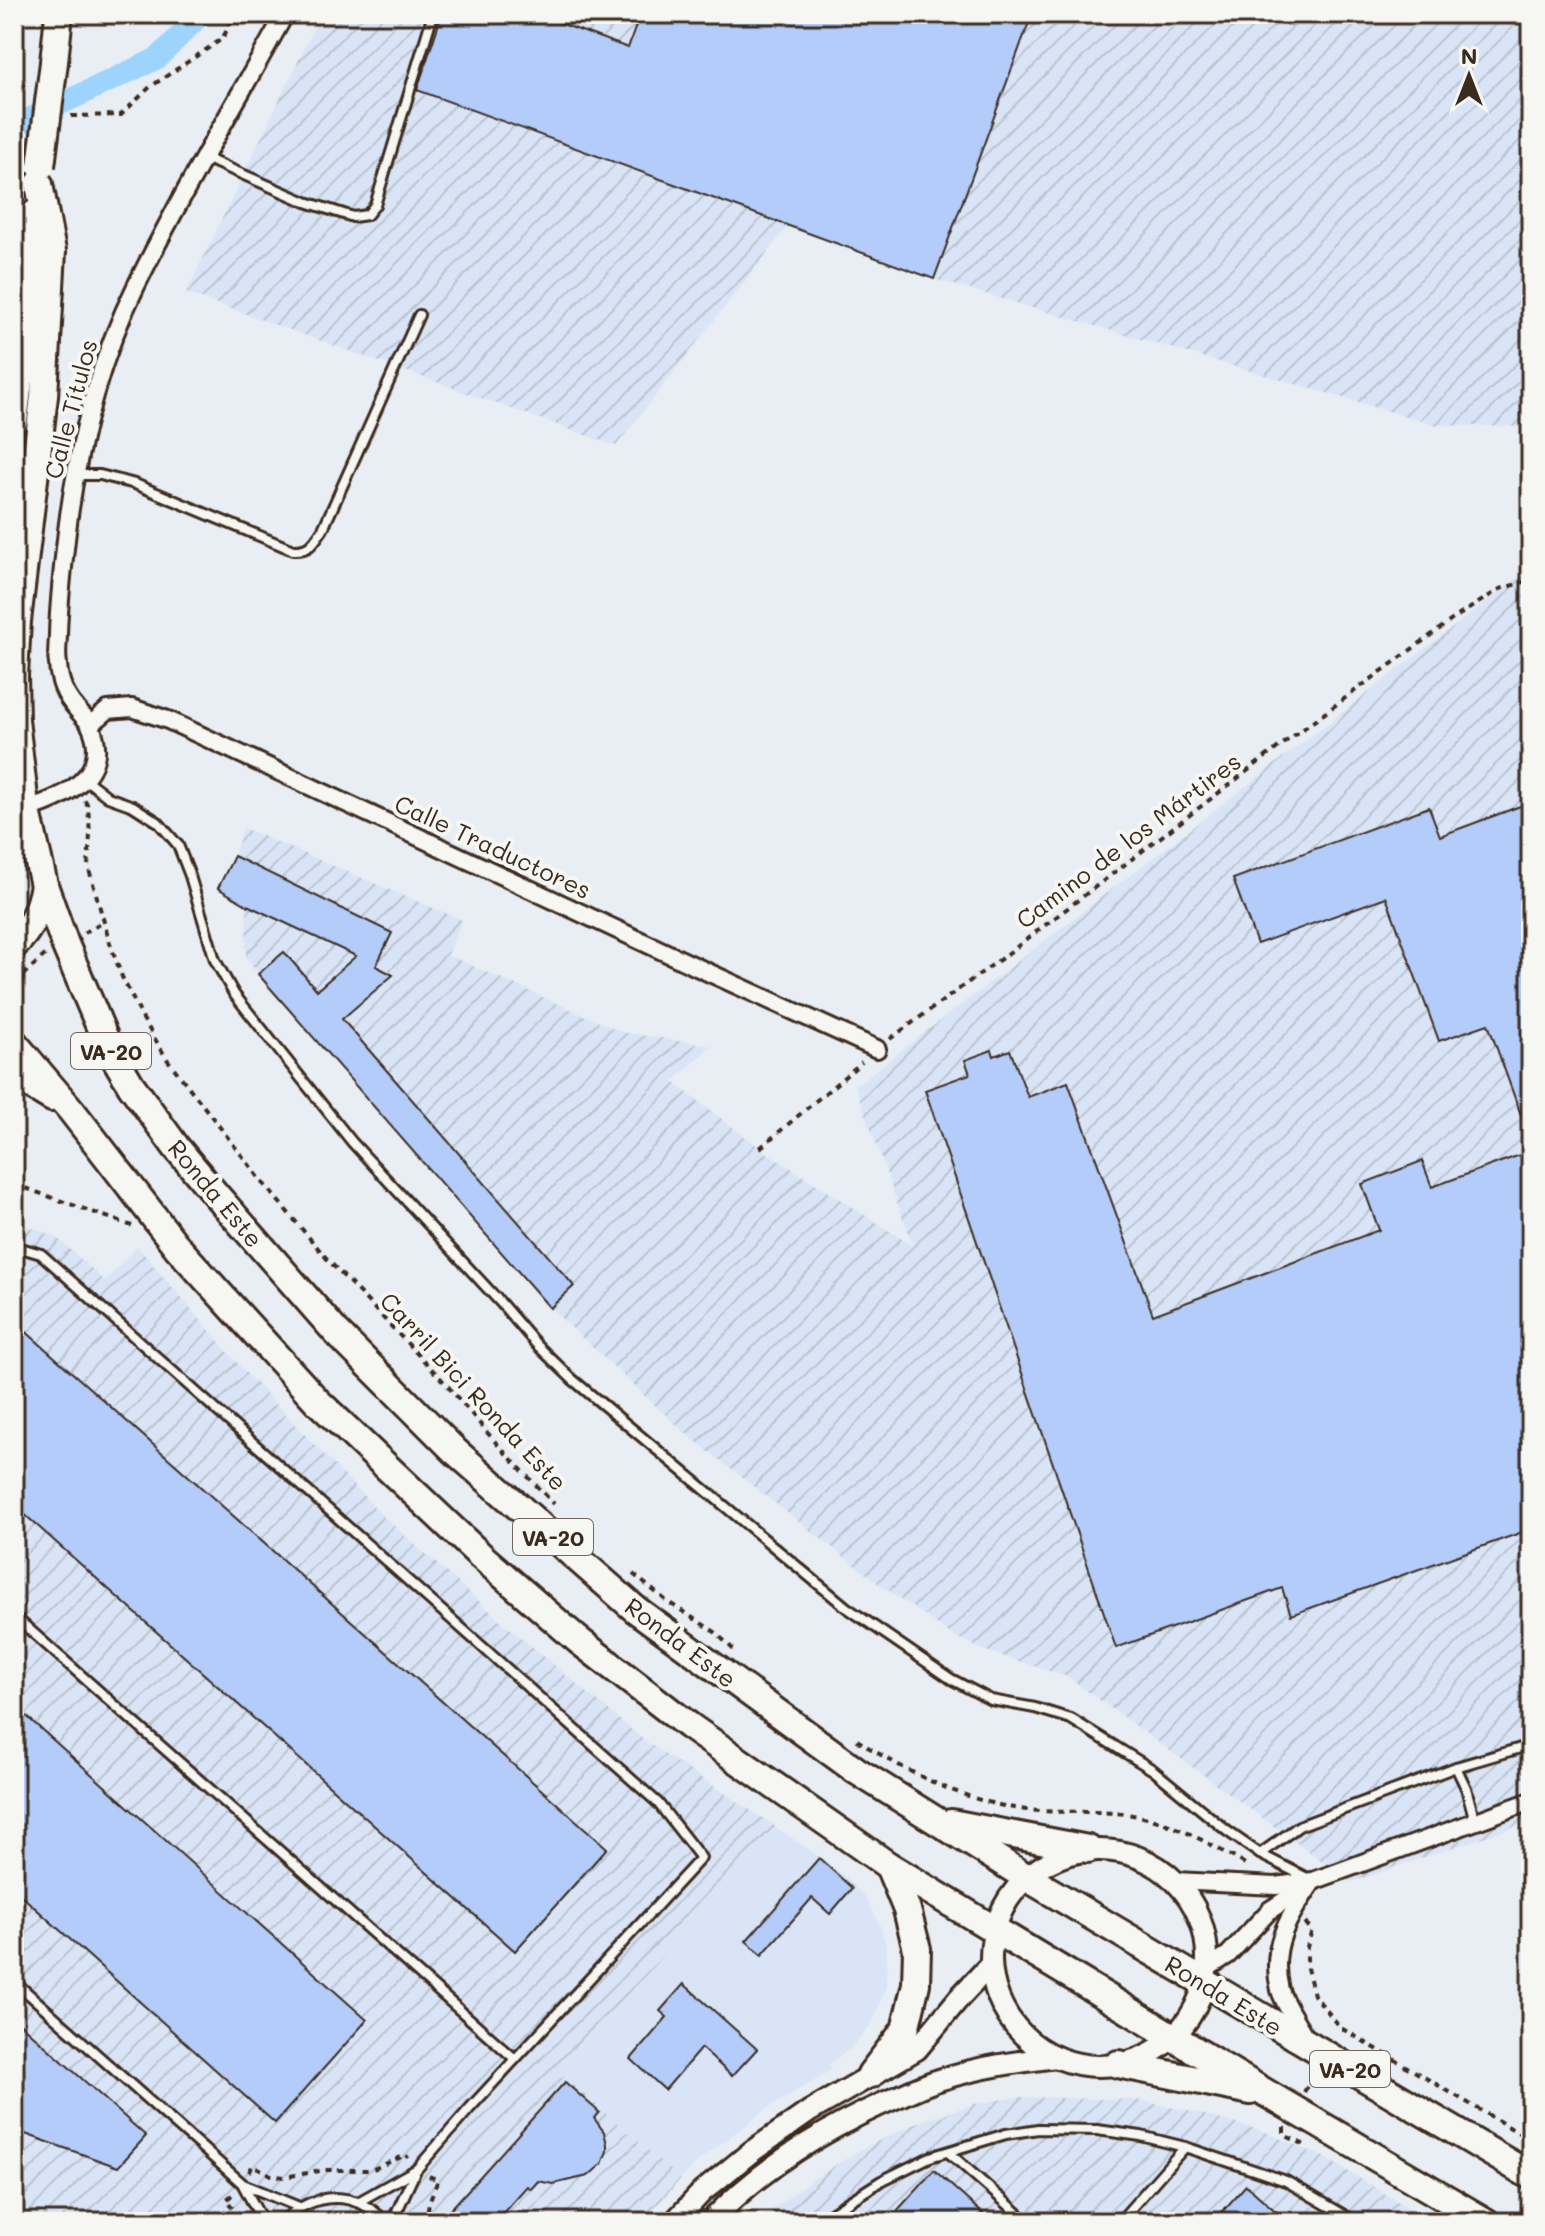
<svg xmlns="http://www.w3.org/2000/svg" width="1545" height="2236" viewBox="0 0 1545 2236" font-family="Mali,sans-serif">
	<defs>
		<pattern id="industrial-furrows" width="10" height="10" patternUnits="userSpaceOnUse" patternTransform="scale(2)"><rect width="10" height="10" fill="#d9e4f6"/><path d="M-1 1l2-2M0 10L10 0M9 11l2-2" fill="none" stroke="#bbc4d2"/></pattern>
	</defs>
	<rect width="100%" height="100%" fill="#e9eef4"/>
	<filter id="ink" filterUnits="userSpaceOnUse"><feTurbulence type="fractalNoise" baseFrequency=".0125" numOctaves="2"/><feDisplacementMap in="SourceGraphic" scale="16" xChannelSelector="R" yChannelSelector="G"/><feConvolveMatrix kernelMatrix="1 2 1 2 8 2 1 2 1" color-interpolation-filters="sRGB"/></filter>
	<g filter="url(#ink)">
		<polygon fill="#d9e4f6" points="776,1827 825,1861 845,1877 865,1897 881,1927 887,1949 886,1987 873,2022 851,2048 829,2064 831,2070 764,2111 701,2159 681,2179 560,2073"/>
		<g fill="url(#industrial-furrows)">
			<polygon points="321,14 1531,14 1531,427 1436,425 934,279 788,226 616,446 186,293"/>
			<polygon points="1531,573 1531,1821 1351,1882 1068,1677 986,1651 952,1635 879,1584 685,1433 550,1308 258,974 246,958 247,905 218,888 234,856 243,828 462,920 448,955 622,1032 711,1046 673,1082 760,1148 913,1246 855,1086 1520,576"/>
			<polygon points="14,1221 55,1236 105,1281 137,1246 246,1373 385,1518 507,1626 646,1742 776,1827 560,2073 681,2179 641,2222 14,2222"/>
			<polygon points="1019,2097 1137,2100 1193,2112 1263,2131 1324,2157 1432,2222 756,2222 810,2181 860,2150 916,2123 974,2104"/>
		</g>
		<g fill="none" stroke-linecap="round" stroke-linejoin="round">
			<polyline stroke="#9dd4fd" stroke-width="22" points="14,126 158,58 201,14"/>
		</g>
		<g fill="#b3ccfa" stroke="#3b2a1e" stroke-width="2">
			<polygon points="442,14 535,14 628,48 640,14 1032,14 934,279 417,90"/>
			<polygon points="1531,802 1531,1137 1529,1137 1488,1024 1439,1041 1386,897 1257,944 1233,879 1429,807 1440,836"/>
			<polygon points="234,856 392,933 376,966 393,975 342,1019 574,1286 550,1308 258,974 284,952 317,990 356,956 247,905 218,888"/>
			<polygon points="992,1050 994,1056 1010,1050 1028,1097 1068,1082 1153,1315 1379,1230 1362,1184 1422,1161 1432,1187 1531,1151 1531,1529 1291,1615 1282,1588 1116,1648 925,1090 970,1074 965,1060"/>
			<polygon points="14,1321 607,1848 515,1951 14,1505"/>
			<polygon points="14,1705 367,2020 275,2123 14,1889"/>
			<polygon points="819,1858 852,1888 830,1914 812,1898 762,1955 746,1941"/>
			<polygon points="684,1984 757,2049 732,2076 701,2048 665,2090 631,2059 667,2017 660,2011"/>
			<polygon points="14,2018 146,2136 118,2167 14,2130"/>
			<polygon points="565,2082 599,2112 594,2118 604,2132 607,2144 607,2151 602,2164 588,2176 553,2184 538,2181 531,2189 527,2186 501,2215 503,2222 455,2222 450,2210"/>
			<polygon points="934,2170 992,2222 887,2222"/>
			<polygon points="1246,2185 1288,2222 1213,2222"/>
		</g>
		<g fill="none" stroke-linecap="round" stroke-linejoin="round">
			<defs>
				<g id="service">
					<polyline points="205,158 306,202 353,217 367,215 375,205 433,14"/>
					<path d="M76,475H100L135,484L293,550C310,551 314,542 323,529L419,315"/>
					<polyline points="85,779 108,797 133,806 158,822 178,845 190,876 215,960 234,994 352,1142 500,1302 537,1345 572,1379 846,1607 951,1679 991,1700 1035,1708 1071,1719 1153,1770 1227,1831 1260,1854 1309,1879"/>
					<polyline points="14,1246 41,1254 658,1803 701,1858 470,2108 416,2170 392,2222"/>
					<polyline points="14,1616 515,2059"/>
					<polyline points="1456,1767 1466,1788 1475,1821"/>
					<polyline points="1260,1854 1299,1826 1456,1767 1531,1745"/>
					<polyline points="14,1981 243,2184 299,2207"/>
					<polyline points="948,2152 1028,2222"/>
					<polyline points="243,2185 263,2222"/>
					<polyline points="358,2202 415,2170"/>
					<path d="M282,2222C314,2191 354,2189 386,2222"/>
					<polyline points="817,2222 881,2181 930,2157 1006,2134 1038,2129 1097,2130 1141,2136 1185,2147 1286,2181 1356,2222"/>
					<polyline points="1119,2222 1185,2147"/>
				</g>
				<g id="minor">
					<polyline points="90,725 108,710 132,708 168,720 701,969 877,1049"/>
					<path d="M27,809C64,798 112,775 91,727C88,720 80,714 76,708C65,696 59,680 58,664C56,654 58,643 58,634C59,599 63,565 67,531C77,448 99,361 136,286C181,194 235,104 285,14"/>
					<polyline points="1175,1881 1276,1886 1313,1881 1531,1801"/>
					<polyline points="1206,1969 1228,1955 1270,1910 1305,1887"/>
					<path d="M1306,2039C1298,2024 1285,2006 1280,1990C1269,1945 1289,1917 1313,1881"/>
				</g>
				<g id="tertiary">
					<circle cx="1099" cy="1958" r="108"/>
					<polyline points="674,2222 702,2192 751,2152 810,2111 917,2049 959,1998 991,1964"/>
					<path d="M710,2222C763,2166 831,2125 902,2095C915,2089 928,2083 942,2079C979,2067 1017,2062 1056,2057"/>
				</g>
				<g id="trunk">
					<polyline points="54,62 59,14"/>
					<polyline points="14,420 28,310 36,213"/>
					<polyline points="14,781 24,798 44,885 65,944 108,1046 131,1085 176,1147 216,1195 336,1332 455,1451 635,1609 857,1771 1026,1877 1531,2176"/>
					<polyline points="24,798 15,720 14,675 17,621 44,396 52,251 39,184"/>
					<path d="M14,945C32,928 40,908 44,885"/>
					<polyline points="14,1043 71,1110 178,1248 317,1401 481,1556 578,1640 689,1726 889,1866 1266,2093 1486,2222"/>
					<polyline points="14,1075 52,1098"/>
					<polyline points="951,1823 1088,1849"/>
					<polyline points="1118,2064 1251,2091"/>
					<polyline points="871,2074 905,2030 916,1984 917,1949 907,1910 889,1866"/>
				</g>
			</defs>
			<use href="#service" stroke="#3b2a1e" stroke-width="14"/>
			<use href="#minor" stroke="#3b2a1e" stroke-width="22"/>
			<use href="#tertiary" stroke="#3b2a1e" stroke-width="26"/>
			<use href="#trunk" stroke="#3b2a1e" stroke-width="32"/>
			<g stroke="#3b2a1e" stroke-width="4" stroke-dasharray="6 6" stroke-linecap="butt">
				<polyline points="71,116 121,115 150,87 222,39 236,14"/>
				<polyline points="85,800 88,806 90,835 88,866 110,943 122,977 143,1019 167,1059 264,1184 328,1260 446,1384 497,1444 554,1504"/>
				<polyline points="84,933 103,922"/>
				<polyline points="14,983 45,955"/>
				<polyline points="890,1039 1006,955 1288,740 1453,619 1500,589 1531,580"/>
				<polyline points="760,1148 862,1062"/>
				<polyline points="14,1184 132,1226"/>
				<polyline points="633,1574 668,1602 715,1632 737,1653"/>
				<path d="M857,1740C906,1772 962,1800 1020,1809C1061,1815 1103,1808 1143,1817C1180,1825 1216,1848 1249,1866"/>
				<polyline points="1305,1923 1312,1930 1307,1947 1307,1968 1314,1995 1341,2028 1531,2140"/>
				<polyline points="1304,2092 1316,2072"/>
				<polyline points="1284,2127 1284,2135 1305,2145"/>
				<polyline points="249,2172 253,2165 271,2175 284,2177 325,2170 371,2170 406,2155 408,2158"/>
				<polyline points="232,2195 226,2200 237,2212 239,2222"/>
				<polyline points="426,2222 429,2202 438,2180 429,2176"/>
			</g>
			<use href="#service" stroke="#f6f6f2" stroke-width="8"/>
			<use href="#minor" stroke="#f6f6f2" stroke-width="16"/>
			<use href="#tertiary" stroke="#f6f6f2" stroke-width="20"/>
			<use href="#trunk" stroke="#f6f6f2" stroke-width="26"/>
			<defs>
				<polyline id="trunk-bridge" points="41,166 54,62"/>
			</defs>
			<use href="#trunk-bridge" stroke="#3b2a1e" stroke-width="32" stroke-linecap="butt"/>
			<use href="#trunk-bridge" stroke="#f6f6f2" stroke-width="26"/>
		</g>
	</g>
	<g text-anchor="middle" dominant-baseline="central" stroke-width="8" stroke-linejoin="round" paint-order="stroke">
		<g fill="#f6f6f2" stroke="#73675e" stroke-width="2">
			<rect x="71" y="1033" width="80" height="36" rx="6"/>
			<rect x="513" y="1519" width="80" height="36" rx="6"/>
			<rect x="1310" y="2051" width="80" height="36" rx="6"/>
		</g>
		<g font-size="22" font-weight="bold" fill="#3b2a1e">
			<text x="111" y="1051">VA-20</text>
			<text x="553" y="1537">VA-20</text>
			<text x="1350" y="2069">VA-20</text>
		</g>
		<g font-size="24" fill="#3b2a1e" stroke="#f6f6f2">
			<text transform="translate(70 409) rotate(-75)">Calle Títulos</text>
			<text transform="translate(1128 840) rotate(-37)">Camino de los Mártires</text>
			<text transform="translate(493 846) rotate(25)">Calle Traductores</text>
			<text transform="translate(216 1193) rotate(50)">Ronda Este</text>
			<text transform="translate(474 1391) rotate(47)">Carril Bici Ronda Este</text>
			<text transform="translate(681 1642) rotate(37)">Ronda Este</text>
			<text transform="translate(1224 1995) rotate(31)">Ronda Este</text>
		</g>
	</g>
	<rect width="1545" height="2236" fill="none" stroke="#f6f6f2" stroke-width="48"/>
	<rect x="24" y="24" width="1497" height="2188" fill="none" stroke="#3b2a1e" stroke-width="3" filter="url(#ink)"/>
	<g transform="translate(1469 76)" stroke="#f6f6f2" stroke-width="6" paint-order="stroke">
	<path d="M0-6L14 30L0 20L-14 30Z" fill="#3b2a1e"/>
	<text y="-12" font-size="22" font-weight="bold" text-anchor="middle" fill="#3b2a1e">N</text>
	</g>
</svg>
